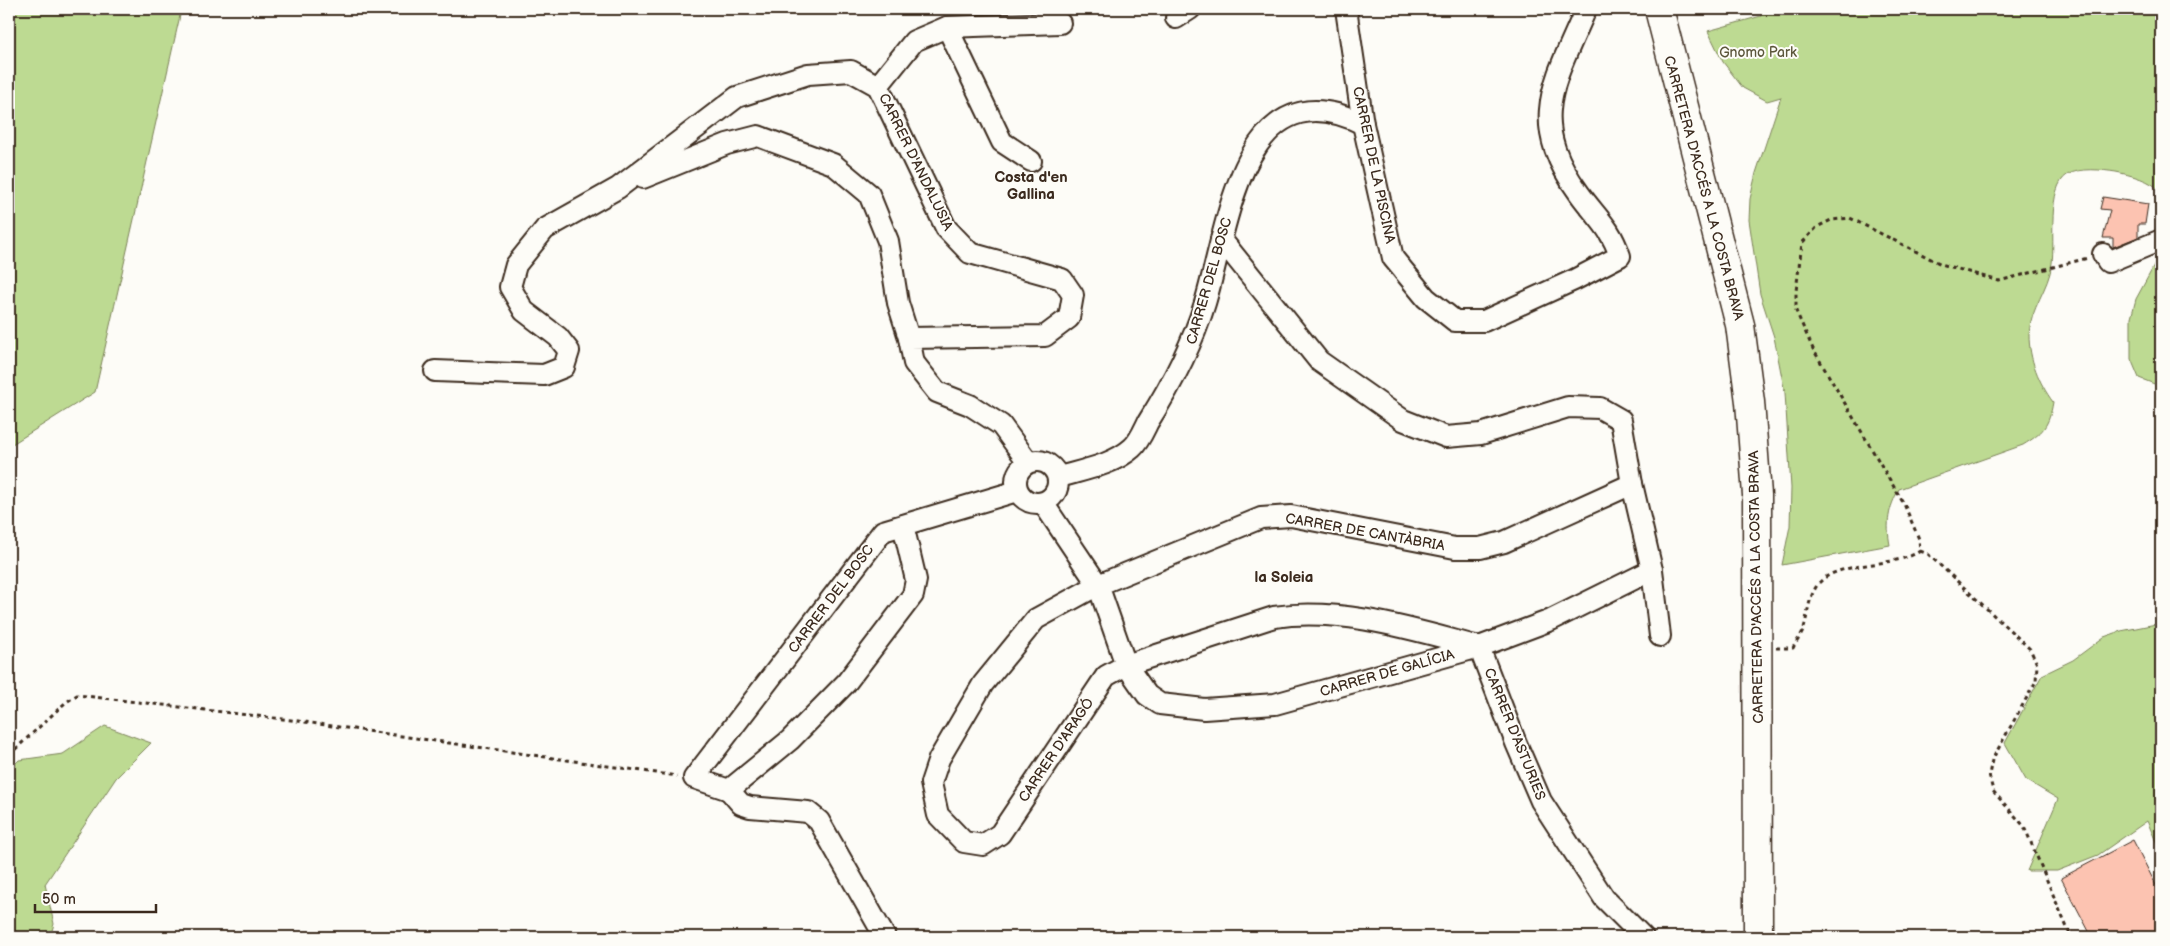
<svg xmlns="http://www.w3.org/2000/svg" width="2170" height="946" viewBox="0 0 2170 946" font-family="'Balsamiq Sans',sans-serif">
	<rect width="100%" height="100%" fill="#fdfcf7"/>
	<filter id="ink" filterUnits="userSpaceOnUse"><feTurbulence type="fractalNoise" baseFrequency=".02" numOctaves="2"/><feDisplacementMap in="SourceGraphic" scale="10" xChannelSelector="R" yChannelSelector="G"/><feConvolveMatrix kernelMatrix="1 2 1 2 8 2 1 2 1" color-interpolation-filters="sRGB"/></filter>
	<g filter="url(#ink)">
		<g fill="#bdda92" stroke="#7c8258">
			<polygon points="9,9 180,9 181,11 95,392 9,446"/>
			<path d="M1761,9H2161V192C2152,180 2130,175 2116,172C2103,170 2080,167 2067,175C2047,188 2055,240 2052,263C2049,289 2030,308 2029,335C2029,359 2039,383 2053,402C2049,426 2043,433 2023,445L1899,489C1888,509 1886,523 1890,545L1782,565L1790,526L1791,488L1785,393L1774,337L1760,294L1749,220L1750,199L1756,173L1781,97L1767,101L1743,88L1723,62L1708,31L1761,16Z"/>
			<polygon points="2161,253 2161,383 2157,385 2139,378 2131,359 2131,318 2136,299"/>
			<polygon points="2161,623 2161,853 2147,821 2098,855 2057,871 2027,871 2058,799 2026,780 2005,743 2042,675 2073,660 2104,637 2121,631"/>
			<polygon points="105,726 151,743 116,778 45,884 54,924 50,937 9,937 9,770 19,760 63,754"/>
		</g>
		<g fill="#fcc3b1" stroke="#3b2a1e">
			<polygon points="2103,197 2148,204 2145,224 2138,224 2138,237 2113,247 2113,238 2103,238 2110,210 2100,209"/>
			<polygon points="2133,840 2161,895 2161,937 2092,937 2061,878"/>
		</g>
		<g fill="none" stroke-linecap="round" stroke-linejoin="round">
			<defs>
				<g id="minor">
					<path d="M1346,9L1363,124L1393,258L1426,298L1455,321H1484L1574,280L1620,256C1610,226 1596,217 1579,193C1526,120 1555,82 1586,9"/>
					<polyline points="1176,18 1190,9"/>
					<polyline points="947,27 1002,142 1031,161"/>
					<polyline points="878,86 914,41 947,27 1060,23"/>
					<polyline points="643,178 727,144 758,136 833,164 869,194 888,241 898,303 909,338"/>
					<polyline points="1221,239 1319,361 1403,420 1446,437 1481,434 1568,407 1600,408 1621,420 1632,484 1652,570 1660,636"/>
					<polyline points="2103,254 2108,262 2161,240"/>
					<polyline points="435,371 544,375 564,367 569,351 558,337 524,311 510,287 516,265 545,229 618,188 737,97 808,74 851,71 878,86 946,228 970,253 1062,279 1073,295 1069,318 1045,336 909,338 914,363 937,392 970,405 1001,425 1028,462"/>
					<circle cx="1037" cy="482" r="21"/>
					<path d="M1059,477C1083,470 1113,465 1132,448C1139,442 1144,430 1148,422C1172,384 1192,346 1205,303C1228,228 1242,64 1363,124"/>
					<path d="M1632,484L1504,542L1480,548H1455L1291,516L1261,518L1098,585L1036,619L983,684L939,759L931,783L938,815L964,842L983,845L1000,834L1106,676L1126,665L1274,617C1343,607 1414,630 1479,647L1516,743L1541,801L1604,898L1643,937"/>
					<polyline points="1043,503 1098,585 1126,665 1147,695 1160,704 1204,709 1275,704 1479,647 1551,620 1652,570"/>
					<polyline points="903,525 916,580 913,595 846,683 790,740 729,790 694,778 883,531 1017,491"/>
					<polyline points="729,790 741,804 750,807 808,812 819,821 885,937"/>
				</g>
				<polyline id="secondary" points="1659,9 1740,325 1750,402 1757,495 1758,937"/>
			</defs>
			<use href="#minor" stroke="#3b2a1e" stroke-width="24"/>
			<use href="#secondary" stroke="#3b2a1e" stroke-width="31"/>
			<g stroke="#3b2a1e" stroke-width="3" stroke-dasharray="4 4" stroke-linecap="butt">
				<polyline points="1920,551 1928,554 2030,649 2037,664 2036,681 1992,760 1989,775 1993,791 2024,826 2071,937"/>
				<path d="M1776,648H1793C1796,642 1802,635 1804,628C1808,614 1808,600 1816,587C1833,559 1894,569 1920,551L1919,539L1904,504L1813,349L1796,311V291L1802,243L1817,227L1831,220L1850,218L1941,264L1999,281L2088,258"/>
				<polyline points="9,755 65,703 77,695 291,720 677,776"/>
			</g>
			<use href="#minor" stroke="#fdfcf7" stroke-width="20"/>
			<use href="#secondary" stroke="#fdfcf7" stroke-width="28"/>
		</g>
	</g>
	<g text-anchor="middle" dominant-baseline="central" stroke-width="4" stroke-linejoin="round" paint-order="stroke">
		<g font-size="14" fill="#5c563b" stroke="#fdfcf7">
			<text x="1758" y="52">Gnomo Park</text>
		</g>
		<g font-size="14" fill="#3b2a1e" stroke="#fdfcf7">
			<text transform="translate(916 162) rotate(64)">CARRER D'ANDALUSIA</text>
			<text transform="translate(1374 165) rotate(78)">CARRER DE LA PISCINA</text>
			<text transform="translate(1704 188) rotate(75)">CARRETERA D'ACCÉS A LA COSTA BRAVA</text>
			<text transform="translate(1209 281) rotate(-74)">CARRER DEL BOSC</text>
			<text transform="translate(1365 532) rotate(10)">CARRER DE CANTÀBRIA</text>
			<text transform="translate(1756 587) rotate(-91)">CARRETERA D'ACCÉS A LA COSTA BRAVA</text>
			<text transform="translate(831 599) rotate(-53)">CARRER DEL BOSC</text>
			<text transform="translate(1387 673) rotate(-16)">CARRER DE GALÍCIA</text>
			<text transform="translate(1515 734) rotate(68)">CARRER D'ASTURIES</text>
			<text transform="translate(1056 750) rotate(-56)">CARRER D'ARAGÓ</text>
		</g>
		<g font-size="15" font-weight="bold" fill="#3b2a1e" stroke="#fdfcf7">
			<text x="1031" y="177">Costa d'en<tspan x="1031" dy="17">Gallina</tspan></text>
			<text x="1284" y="577">la Soleia</text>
		</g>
	</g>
	<rect width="2170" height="946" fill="none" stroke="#fdfcf7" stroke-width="30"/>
	<rect x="15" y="15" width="2140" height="916" fill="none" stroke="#3b2a1e" stroke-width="2" filter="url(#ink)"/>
	<path d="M35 904v8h121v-8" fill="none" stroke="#3b2a1e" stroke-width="2.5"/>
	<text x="42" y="904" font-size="15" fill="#3b2a1e" stroke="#fdfcf7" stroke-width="4" paint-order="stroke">50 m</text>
</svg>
